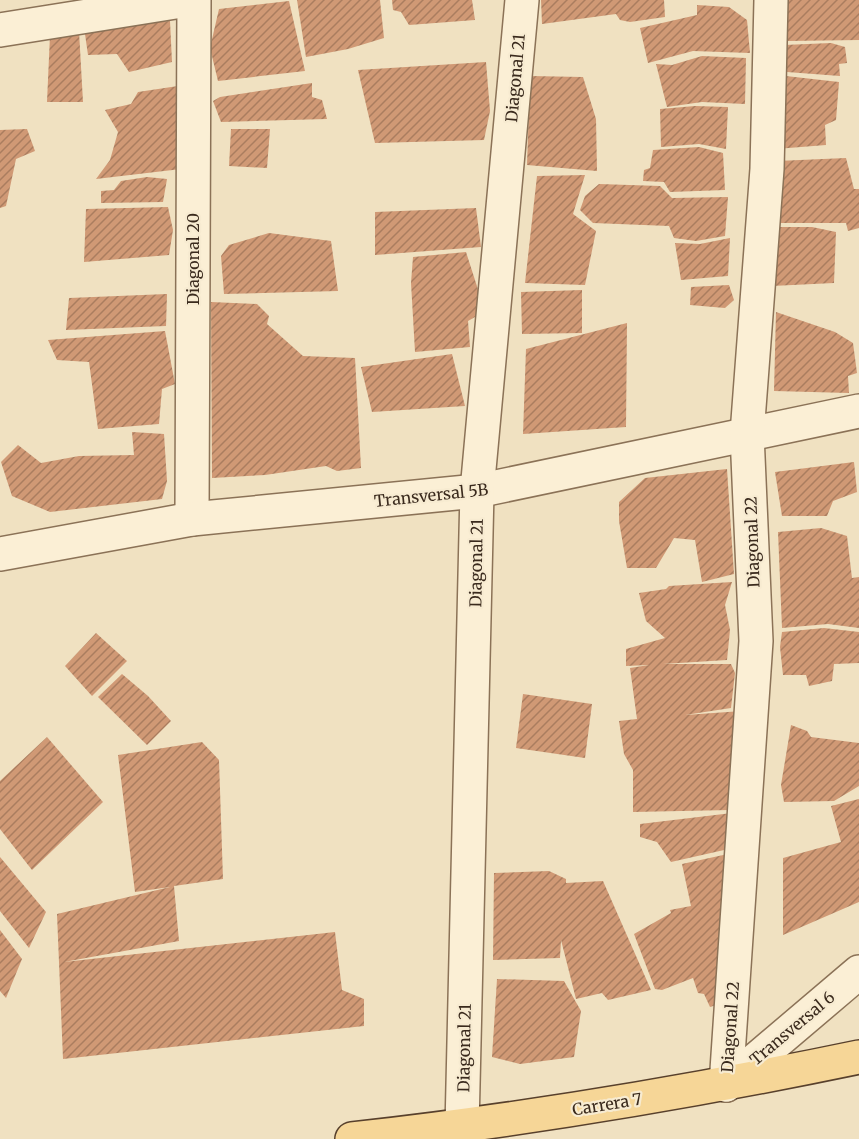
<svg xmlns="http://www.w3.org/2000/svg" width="859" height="1139" viewBox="0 0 859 1139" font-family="Merriweather,serif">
	<defs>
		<pattern id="building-hatch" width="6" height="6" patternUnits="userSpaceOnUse" patternTransform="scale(1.5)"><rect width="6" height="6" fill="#d09975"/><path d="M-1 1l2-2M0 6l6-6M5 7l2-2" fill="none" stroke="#aa7d5f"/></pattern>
	</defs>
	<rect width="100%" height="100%" fill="#f0e1c1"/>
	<g fill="url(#building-hatch)">
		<polygon points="297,0 380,0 384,38 348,49 306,57"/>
		<polygon points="392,0 472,0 475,20 409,25 401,12 393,10"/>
		<polygon points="541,0 664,0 665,17 630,22 620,20 616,14 542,24"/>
		<polygon points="784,0 859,0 859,40 788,41"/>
		<polygon points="289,1 305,71 218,81 210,48 219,9"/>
		<polygon points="697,5 729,7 747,20 750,53 693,51 648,63 640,28 697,15"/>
		<polygon points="170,21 172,62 129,72 117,54 88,55 84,27"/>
		<polygon points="79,31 83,102 47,102 50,35"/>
		<polygon points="831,43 845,47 847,63 839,64 840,76 787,72 784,45"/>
		<polygon points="702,56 746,58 745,104 702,102 667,107 656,64 672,65"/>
		<polygon points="486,62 490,111 484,140 375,143 358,70"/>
		<polygon points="777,75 839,82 836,120 825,125 826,145 776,149"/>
		<polygon points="530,76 583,77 596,119 597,171 527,165"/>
		<polygon points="312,83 312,97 322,100 327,119 221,122 213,101 220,97"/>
		<polygon points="178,86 181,169 96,179 110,160 118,132 105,110 131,104 138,92"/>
		<polygon points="695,106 728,107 726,149 699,144 661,147 660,109"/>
		<polygon points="27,129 35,151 16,159 6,206 0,208 0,130"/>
		<polygon points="231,129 270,129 267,168 229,166"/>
		<polygon points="699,147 723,153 725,190 670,192 664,182 643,181 644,170 650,168 653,150"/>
		<polygon points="846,158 854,189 859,189 859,228 848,231 846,223 773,223 777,161"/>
		<polygon points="585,175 573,214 596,231 585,285 525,283 537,176"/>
		<polygon points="147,177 167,179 163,202 101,203 101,191 114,190 121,181"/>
		<polygon points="599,184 660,186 672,198 728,197 725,236 696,241 674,238 669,226 593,223 580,210 585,196"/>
		<polygon points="168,207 173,230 169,255 84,262 86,209"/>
		<polygon points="476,208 481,247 375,255 375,212"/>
		<polygon points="769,227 812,227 836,232 834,283 772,286"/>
		<polygon points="269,233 331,241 338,291 224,294 221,256 229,245"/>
		<polygon points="730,238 728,276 681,280 675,243 700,244"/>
		<polygon points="466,252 483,305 482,313 468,321 470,347 415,352 411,283 413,257"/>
		<polygon points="729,285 734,300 725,308 690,305 691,287"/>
		<polygon points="582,290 582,333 522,334 521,292"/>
		<polygon points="167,294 166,326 66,330 69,298"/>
		<polygon points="211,302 257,304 269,316 267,324 303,356 355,358 361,468 337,471 326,466 265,475 212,478"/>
		<polygon points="776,312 835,332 853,343 857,373 848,376 849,393 774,391"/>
		<polygon points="627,323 626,427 523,434 526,349"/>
		<polygon points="165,331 175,384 162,389 159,424 98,429 89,362 57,360 48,340"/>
		<polygon points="452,354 465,406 372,412 361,367"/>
		<polygon points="132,432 164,434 167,481 162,499 50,512 12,496 1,462 18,445 41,463 79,456 134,455"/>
		<polygon points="854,462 857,492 833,501 827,516 782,516 775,472"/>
		<polygon points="727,469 734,574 702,582 695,540 674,538 656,568 627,568 619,521 619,502 645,478"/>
		<polygon points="821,528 847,536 852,578 859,577 859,628 828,624 782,628 778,532"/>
		<polygon points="732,582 725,605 730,630 727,660 663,664 731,664 735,673 731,708 685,715 742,711 730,810 633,812 633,770 624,754 619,721 637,719 630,668 649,665 626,666 626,649 665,638 646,621 639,593 666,589 669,586"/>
		<polygon points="824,628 859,632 859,663 834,664 832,681 809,686 806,675 783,675 780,647 782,632"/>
		<polygon points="96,633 127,661 92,696 65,666"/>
		<polygon points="122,674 148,696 171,721 147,745 98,697"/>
		<polygon points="523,694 592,704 585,758 516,748"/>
		<polygon points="791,725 807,731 811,737 859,743 859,786 834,801 784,802 781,785"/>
		<polygon points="47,737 103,802 32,870 0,829 0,781"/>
		<polygon points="202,742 219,760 223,879 174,886 179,941 64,962 335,932 342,990 364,999 364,1026 63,1059 57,914 170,887 135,892 118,755"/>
		<polygon points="859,799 859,902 783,935 783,858 841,842 831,806"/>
		<polygon points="732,813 733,848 671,862 657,842 640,837 640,824"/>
		<polygon points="737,852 740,964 751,976 744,996 710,1007 704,994 698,993 693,978 662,990 655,989 634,934 671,913 670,910 691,906 682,864"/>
		<polygon points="0,857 46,912 29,948 0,911"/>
		<polygon points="549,871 566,879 566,883 603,881 651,990 608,1000 602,993 576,999 561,940 560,958 493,960 494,873"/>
		<polygon points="0,930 22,959 6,998 0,991"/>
		<polygon points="497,979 564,981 581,1011 574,1057 520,1064 492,1057"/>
	</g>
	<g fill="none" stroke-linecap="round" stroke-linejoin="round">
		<defs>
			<g id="minor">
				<polyline points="0,30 188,0"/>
				<polyline points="192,519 194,0"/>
				<polyline points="0,554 192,519 477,491 859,411"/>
				<polyline points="726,1085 756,641 747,434 767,169 771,0"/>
				<polyline points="726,1085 859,972"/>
				<polyline points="462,1127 477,491 522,0"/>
			</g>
			<path id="major" d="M352,1139C523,1120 691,1092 859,1057"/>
		</defs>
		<use href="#minor" stroke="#8b7257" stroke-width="36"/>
		<use href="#major" stroke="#58402c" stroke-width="36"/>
		<use href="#minor" stroke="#fbefd5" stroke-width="33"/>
		<use href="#major" stroke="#f6d697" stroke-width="33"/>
	</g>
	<g text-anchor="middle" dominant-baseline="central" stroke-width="4.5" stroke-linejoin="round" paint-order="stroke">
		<g font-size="16" fill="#3a2a1d" stroke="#f7ebd1">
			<text transform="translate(515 78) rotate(-85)">Diagonal 21</text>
			<text transform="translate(193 259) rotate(-90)">Diagonal 20</text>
			<text transform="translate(431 495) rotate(-6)">Transversal 5B</text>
			<text transform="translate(752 542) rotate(-92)">Diagonal 22</text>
			<text transform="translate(476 563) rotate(-89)">Diagonal 21</text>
			<text transform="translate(730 1027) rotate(-86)">Diagonal 22</text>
			<text transform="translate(792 1028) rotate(-40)">Transversal 6</text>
			<text transform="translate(464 1048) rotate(-89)">Diagonal 21</text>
			<text transform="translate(607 1104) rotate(-9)">Carrera 7</text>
		</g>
	</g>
</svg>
